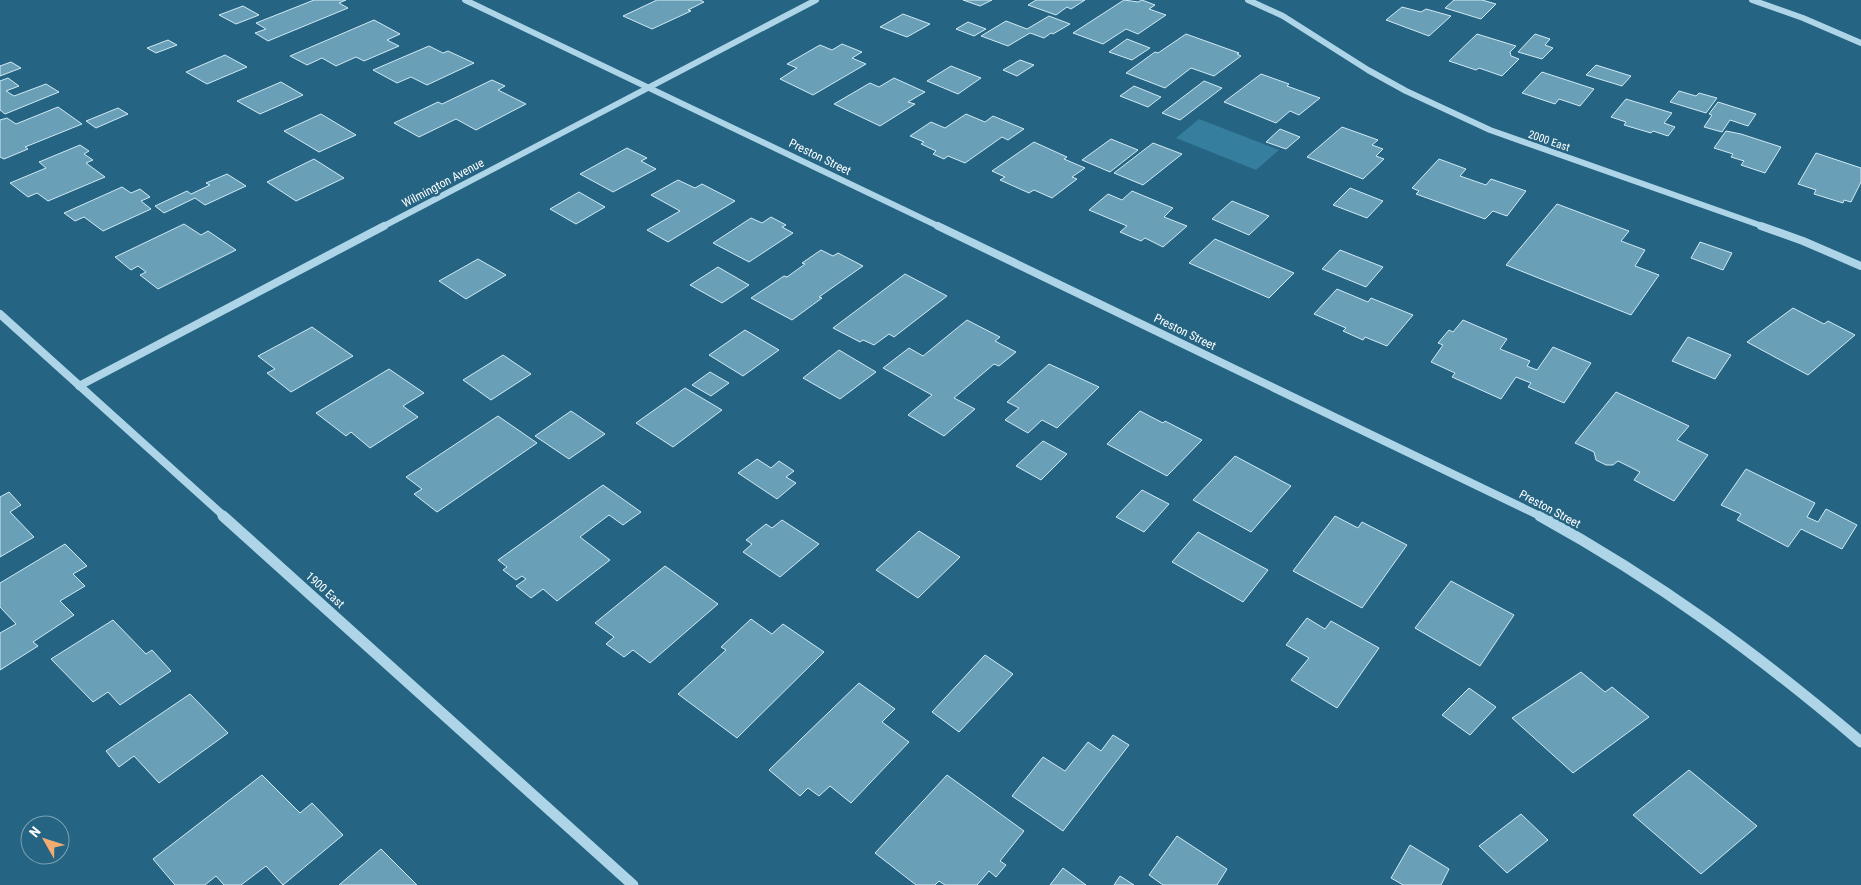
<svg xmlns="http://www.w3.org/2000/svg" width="1861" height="885" viewBox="0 0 1861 885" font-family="'Roboto Condensed',sans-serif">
	<rect width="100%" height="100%" fill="#256482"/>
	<polygon fill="#357e9d" points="1199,119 1279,150 1256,170 1176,138"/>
	<g fill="#6aa0b7" stroke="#d0eaf5">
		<polygon points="314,0 346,0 339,3 348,8 268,41 255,33 266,29 256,23"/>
		<polygon points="657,0 700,0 704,2 688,10 691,11 652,29 623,16"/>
		<polygon points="963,0 992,0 980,6"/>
		<polygon points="1036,0 1085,0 1071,9 1067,7 1056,15 1028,5"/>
		<polygon points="1124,0 1138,2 1142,0 1155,5 1149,9 1166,15 1138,34 1126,29 1103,44 1073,33"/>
		<polygon points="1454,0 1482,0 1496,4 1481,19 1445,8"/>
		<polygon points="243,6 259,15 236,24 219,15"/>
		<polygon points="1402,7 1421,12 1426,9 1451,16 1429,36 1386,20"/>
		<polygon points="903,14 930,24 907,37 880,27"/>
		<polygon points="1049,16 1070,24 1053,34 1051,33 1044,38 1030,33 1008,46 981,36 1006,21 1027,29"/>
		<polygon points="374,20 400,34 387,40 399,46 364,61 356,57 336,66 322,58 307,65 290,56"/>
		<polygon points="968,22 986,29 974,36 956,29"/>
		<polygon points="1186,34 1239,53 1237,54 1241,56 1214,76 1191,68 1165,88 1126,73 1155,52 1158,53"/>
		<polygon points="1477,34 1516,46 1510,52 1511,56 1519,59 1502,76 1479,68 1476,70 1449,61"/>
		<polygon points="1535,34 1550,39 1545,45 1553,48 1542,59 1518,52"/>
		<polygon points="1127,39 1150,48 1132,60 1109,52"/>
		<polygon points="168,40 177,45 156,53 147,48"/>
		<polygon points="842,44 862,52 852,58 866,64 813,95 780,79 797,68 787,64 820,45 832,50"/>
		<polygon points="429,46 443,53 448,51 474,63 427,85 411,77 397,83 373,70"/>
		<polygon points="225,55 247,67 207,84 186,72"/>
		<polygon points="1020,60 1034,65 1017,76 1003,70"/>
		<polygon points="11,62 21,68 0,76 0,66"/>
		<polygon points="1596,65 1631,76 1622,86 1586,75"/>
		<polygon points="951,66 981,78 958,94 927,81"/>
		<polygon points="1542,72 1594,89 1580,106 1559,99 1555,104 1522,93"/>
		<polygon points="1261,74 1289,84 1287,86 1320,98 1299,115 1290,111 1276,123 1224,102"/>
		<polygon points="8,78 19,86 6,91 14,96 46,84 59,92 5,114 0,110 0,81"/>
		<polygon points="894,78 925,92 908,102 915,104 880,126 834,104 870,83 879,87"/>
		<polygon points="492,80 505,86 498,90 526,104 476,130 456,119 419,137 394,123 438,102 442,104"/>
		<polygon points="1204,81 1222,88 1180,120 1162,113"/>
		<polygon points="281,82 303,95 260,114 237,101"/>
		<polygon points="1134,86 1161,97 1148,107 1120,96"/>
		<polygon points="1679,91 1696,96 1699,93 1717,98 1706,113 1670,102"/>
		<polygon points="1626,99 1672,113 1664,123 1675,127 1668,136 1653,131 1651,133 1624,125 1626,122 1611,117"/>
		<polygon points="1718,102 1756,114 1748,126 1730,120 1722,132 1704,127 1712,115 1709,114"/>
		<polygon points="58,107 82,124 25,147 28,149 4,159 0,157 0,120 7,118 16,124"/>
		<polygon points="118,108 128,114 96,128 86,121"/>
		<polygon points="321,114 356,135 319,152 284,131"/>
		<polygon points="966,114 985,122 993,116 1024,129 1008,140 1002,137 965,163 948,156 944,159 933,154 936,151 921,144 924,142 910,136 931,122 945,128"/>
		<polygon points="1342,127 1378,140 1372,145 1383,149 1376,156 1384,159 1363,179 1307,157"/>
		<polygon points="1280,129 1300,137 1286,149 1266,142"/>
		<polygon points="1726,131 1741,134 1781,147 1765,173 1741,165 1744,161 1731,157 1733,154 1714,148"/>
		<polygon points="1111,139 1138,150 1110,172 1082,160"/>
		<polygon points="1034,142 1067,157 1064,159 1085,168 1072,177 1077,179 1052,198 1034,190 1029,193 1000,180 1005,177 992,171"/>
		<polygon points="1153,143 1182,154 1143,185 1114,173"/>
		<polygon points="80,145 89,151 84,154 93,160 86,163 105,177 48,201 37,193 28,197 10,183 46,168 39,162"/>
		<polygon points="627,148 647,158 641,161 656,169 613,192 580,174"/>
		<polygon points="1816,153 1861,168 1861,182 1851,202 1844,200 1843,203 1814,194 1816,190 1798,184"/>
		<polygon points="314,159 344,178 296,201 267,182"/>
		<polygon points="1439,159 1466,169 1460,176 1486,185 1491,179 1526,191 1507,216 1493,211 1485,219 1416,194 1419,191 1412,188"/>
		<polygon points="227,174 246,186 205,205 195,198 164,213 155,206 187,191 191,194 210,185 206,183"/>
		<polygon points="678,180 695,188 702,184 735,201 668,242 647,230 680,211 651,195"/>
		<polygon points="122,187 131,193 140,189 150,197 141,201 151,209 103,231 84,217 75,221 64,213"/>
		<polygon points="1350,188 1383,201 1367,218 1333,205"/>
		<polygon points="1132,191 1173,208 1164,217 1187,226 1163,247 1145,238 1141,241 1120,232 1127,226 1089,210 1108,194 1122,200"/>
		<polygon points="579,192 605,207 576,224 550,209"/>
		<polygon points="1232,201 1269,216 1249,235 1212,219"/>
		<polygon points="1557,204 1629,231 1621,241 1645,250 1635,266 1659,275 1631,315 1506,265"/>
		<polygon points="771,217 786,225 782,227 793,233 749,262 713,243 751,218 762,223"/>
		<polygon points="184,224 201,235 208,231 236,250 158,289 140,275 146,272 138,266 131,270 115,257"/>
		<polygon points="1215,239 1294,273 1269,298 1189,263"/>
		<polygon points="1700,242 1732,253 1723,270 1691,258"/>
		<polygon points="821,250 833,256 838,253 863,266 819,297 822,298 792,320 751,298 784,276 787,277 805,264 802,263"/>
		<polygon points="1340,250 1383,267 1366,287 1322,269"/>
		<polygon points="478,259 506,275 466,299 439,281"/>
		<polygon points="718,267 749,285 722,303 690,285"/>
		<polygon points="905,274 947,296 894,337 889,334 874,345 863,340 860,342 833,328"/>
		<polygon points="1337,289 1368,302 1371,298 1413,315 1387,346 1365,337 1363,340 1343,331 1346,328 1314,314"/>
		<polygon points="1793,308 1824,324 1828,321 1855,335 1808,375 1747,342"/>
		<polygon points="967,320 1000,337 995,341 1016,352 999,366 994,364 954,398 975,409 944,436 908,415 932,395 883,368 909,348 923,356"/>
		<polygon points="1463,320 1507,339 1500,349 1530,361 1527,366 1537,370 1553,347 1591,363 1564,403 1528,387 1531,383 1516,377 1501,399 1452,377 1455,373 1431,362 1443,345 1438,343 1449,330 1453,332"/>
		<polygon points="312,327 353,356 291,392 267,373 275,369 258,356"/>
		<polygon points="745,330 779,350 743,376 709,355"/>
		<polygon points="1688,337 1731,355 1715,379 1672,361"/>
		<polygon points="839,350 876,372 840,399 803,378"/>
		<polygon points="503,355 531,374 491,400 463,380"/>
		<polygon points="1049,364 1099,387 1057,428 1042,420 1028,433 1005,420 1019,408 1007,402"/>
		<polygon points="389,369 424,393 403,406 418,417 370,448 351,432 346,436 316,413"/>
		<polygon points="710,372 729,383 711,396 692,385"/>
		<polygon points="685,388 722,410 673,447 636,423"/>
		<polygon points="1616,392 1689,426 1677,440 1708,455 1674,501 1634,480 1640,472 1618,461 1613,465 1606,465 1596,460 1594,452 1575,443"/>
		<polygon points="571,411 605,434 569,459 535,436"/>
		<polygon points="1140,411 1163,423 1165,421 1202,440 1167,476 1107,444"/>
		<polygon points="498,416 537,443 437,512 414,494 422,489 406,477"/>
		<polygon points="1043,441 1067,454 1041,480 1016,466"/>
		<polygon points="1235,456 1291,486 1251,532 1193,500"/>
		<polygon points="757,459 771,468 779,461 794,471 786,477 796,483 777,499 738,473"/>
		<polygon points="1746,469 1815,503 1807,517 1818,522 1826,509 1857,525 1842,549 1801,529 1788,547 1737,520 1741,514 1721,505"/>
		<polygon points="603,485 641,512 623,525 609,515 580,537 610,560 557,601 543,589 531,598 516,586 526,579 522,576 516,580 503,570 507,567 498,560"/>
		<polygon points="1142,490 1169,504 1144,532 1116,517"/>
		<polygon points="9,492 21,505 10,512 34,537 0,557 0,497"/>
		<polygon points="1335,516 1358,528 1362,522 1407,545 1362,608 1293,571"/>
		<polygon points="782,520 819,544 780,577 743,552 752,544 746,540 766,524 772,528"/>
		<polygon points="919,531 960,557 918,598 876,570"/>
		<polygon points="1198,532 1268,570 1243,602 1172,562"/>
		<polygon points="65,544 87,566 73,574 85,586 60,601 74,615 33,642 38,646 0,670 0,633 16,624 0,607 0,583"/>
		<polygon points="665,566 718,604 650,663 633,650 624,657 606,644 614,637 595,623"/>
		<polygon points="1451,581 1514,615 1480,666 1415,628"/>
		<polygon points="1307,618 1325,629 1331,621 1379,648 1337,708 1291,680 1309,658 1286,645"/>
		<polygon points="751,619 772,634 783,624 824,652 737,738 678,694 726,650 721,647"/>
		<polygon points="113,620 146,654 152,650 171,671 120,705 108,692 93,702 51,659"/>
		<polygon points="985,655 1013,674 959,732 932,712"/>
		<polygon points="1581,672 1605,692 1612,687 1649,717 1573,773 1512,718"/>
		<polygon points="859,683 895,709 882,722 909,742 851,803 830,786 819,796 808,788 800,796 769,770"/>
		<polygon points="1469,688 1496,707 1470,735 1442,715"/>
		<polygon points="190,694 228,733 159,783 134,756 119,767 106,751"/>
		<polygon points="1113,735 1129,745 1063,831 1012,796 1043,757 1065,771 1088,742 1101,751"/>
		<polygon points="1689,770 1757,826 1701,874 1633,815"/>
		<polygon points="262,775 300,813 312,803 343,835 283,885 266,866 241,885 224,885 216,876 205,885 175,885 153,859"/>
		<polygon points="947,775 1024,831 1000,861 1006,865 996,877 989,871 977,885 945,885 939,881 935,885 916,885 875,853"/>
		<polygon points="1521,814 1548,840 1507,873 1479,846"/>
		<polygon points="1177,836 1227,869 1217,885 1163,885 1149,875"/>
		<polygon points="1410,845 1449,869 1441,885 1403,885 1391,878"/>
		<polygon points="381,849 417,885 339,885"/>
		<polygon points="1063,868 1086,885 1050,885"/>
		<polygon points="1120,876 1134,885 1114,885"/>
	</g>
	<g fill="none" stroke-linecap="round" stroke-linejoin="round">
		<g stroke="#add5e7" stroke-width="6">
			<polyline points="465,0 940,227"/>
			<polyline points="1248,0 1283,16 1368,70 1406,91 1490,130 1765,227"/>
			<polyline points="1752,0 1803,18 1861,43"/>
			<polyline points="382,227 816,0"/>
		</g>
		<g stroke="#add5e7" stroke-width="8">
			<polyline points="938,226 1542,517"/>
			<polyline points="1761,226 1803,241 1861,266"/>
			<polyline points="0,314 225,517"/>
			<polyline points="79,386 384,226"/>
		</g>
		<g stroke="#add5e7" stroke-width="11">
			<polyline points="223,516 633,885"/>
			<path d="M1540,516C1658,581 1759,655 1861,742"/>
		</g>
	</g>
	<g text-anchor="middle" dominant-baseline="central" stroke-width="5" stroke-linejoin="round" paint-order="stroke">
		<g font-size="11" fill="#fff" stroke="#256482">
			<text transform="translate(1549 141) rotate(19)">2000 East</text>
		</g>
		<g font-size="12" fill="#fff" stroke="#256482">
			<text transform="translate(820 157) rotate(26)">Preston Street</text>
			<text transform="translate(443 183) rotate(-28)">Wilmington Avenue</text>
			<text transform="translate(1185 332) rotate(26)">Preston Street</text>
			<text transform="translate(1550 509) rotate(28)">Preston Street</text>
			<text transform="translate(325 590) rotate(42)">1900 East</text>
		</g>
	</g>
	<g transform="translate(45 840) rotate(309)"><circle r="24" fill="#256482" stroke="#7ca2b4"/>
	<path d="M0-4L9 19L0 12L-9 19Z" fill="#f1ac71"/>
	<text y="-8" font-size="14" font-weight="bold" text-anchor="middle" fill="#ffffff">N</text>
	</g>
</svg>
